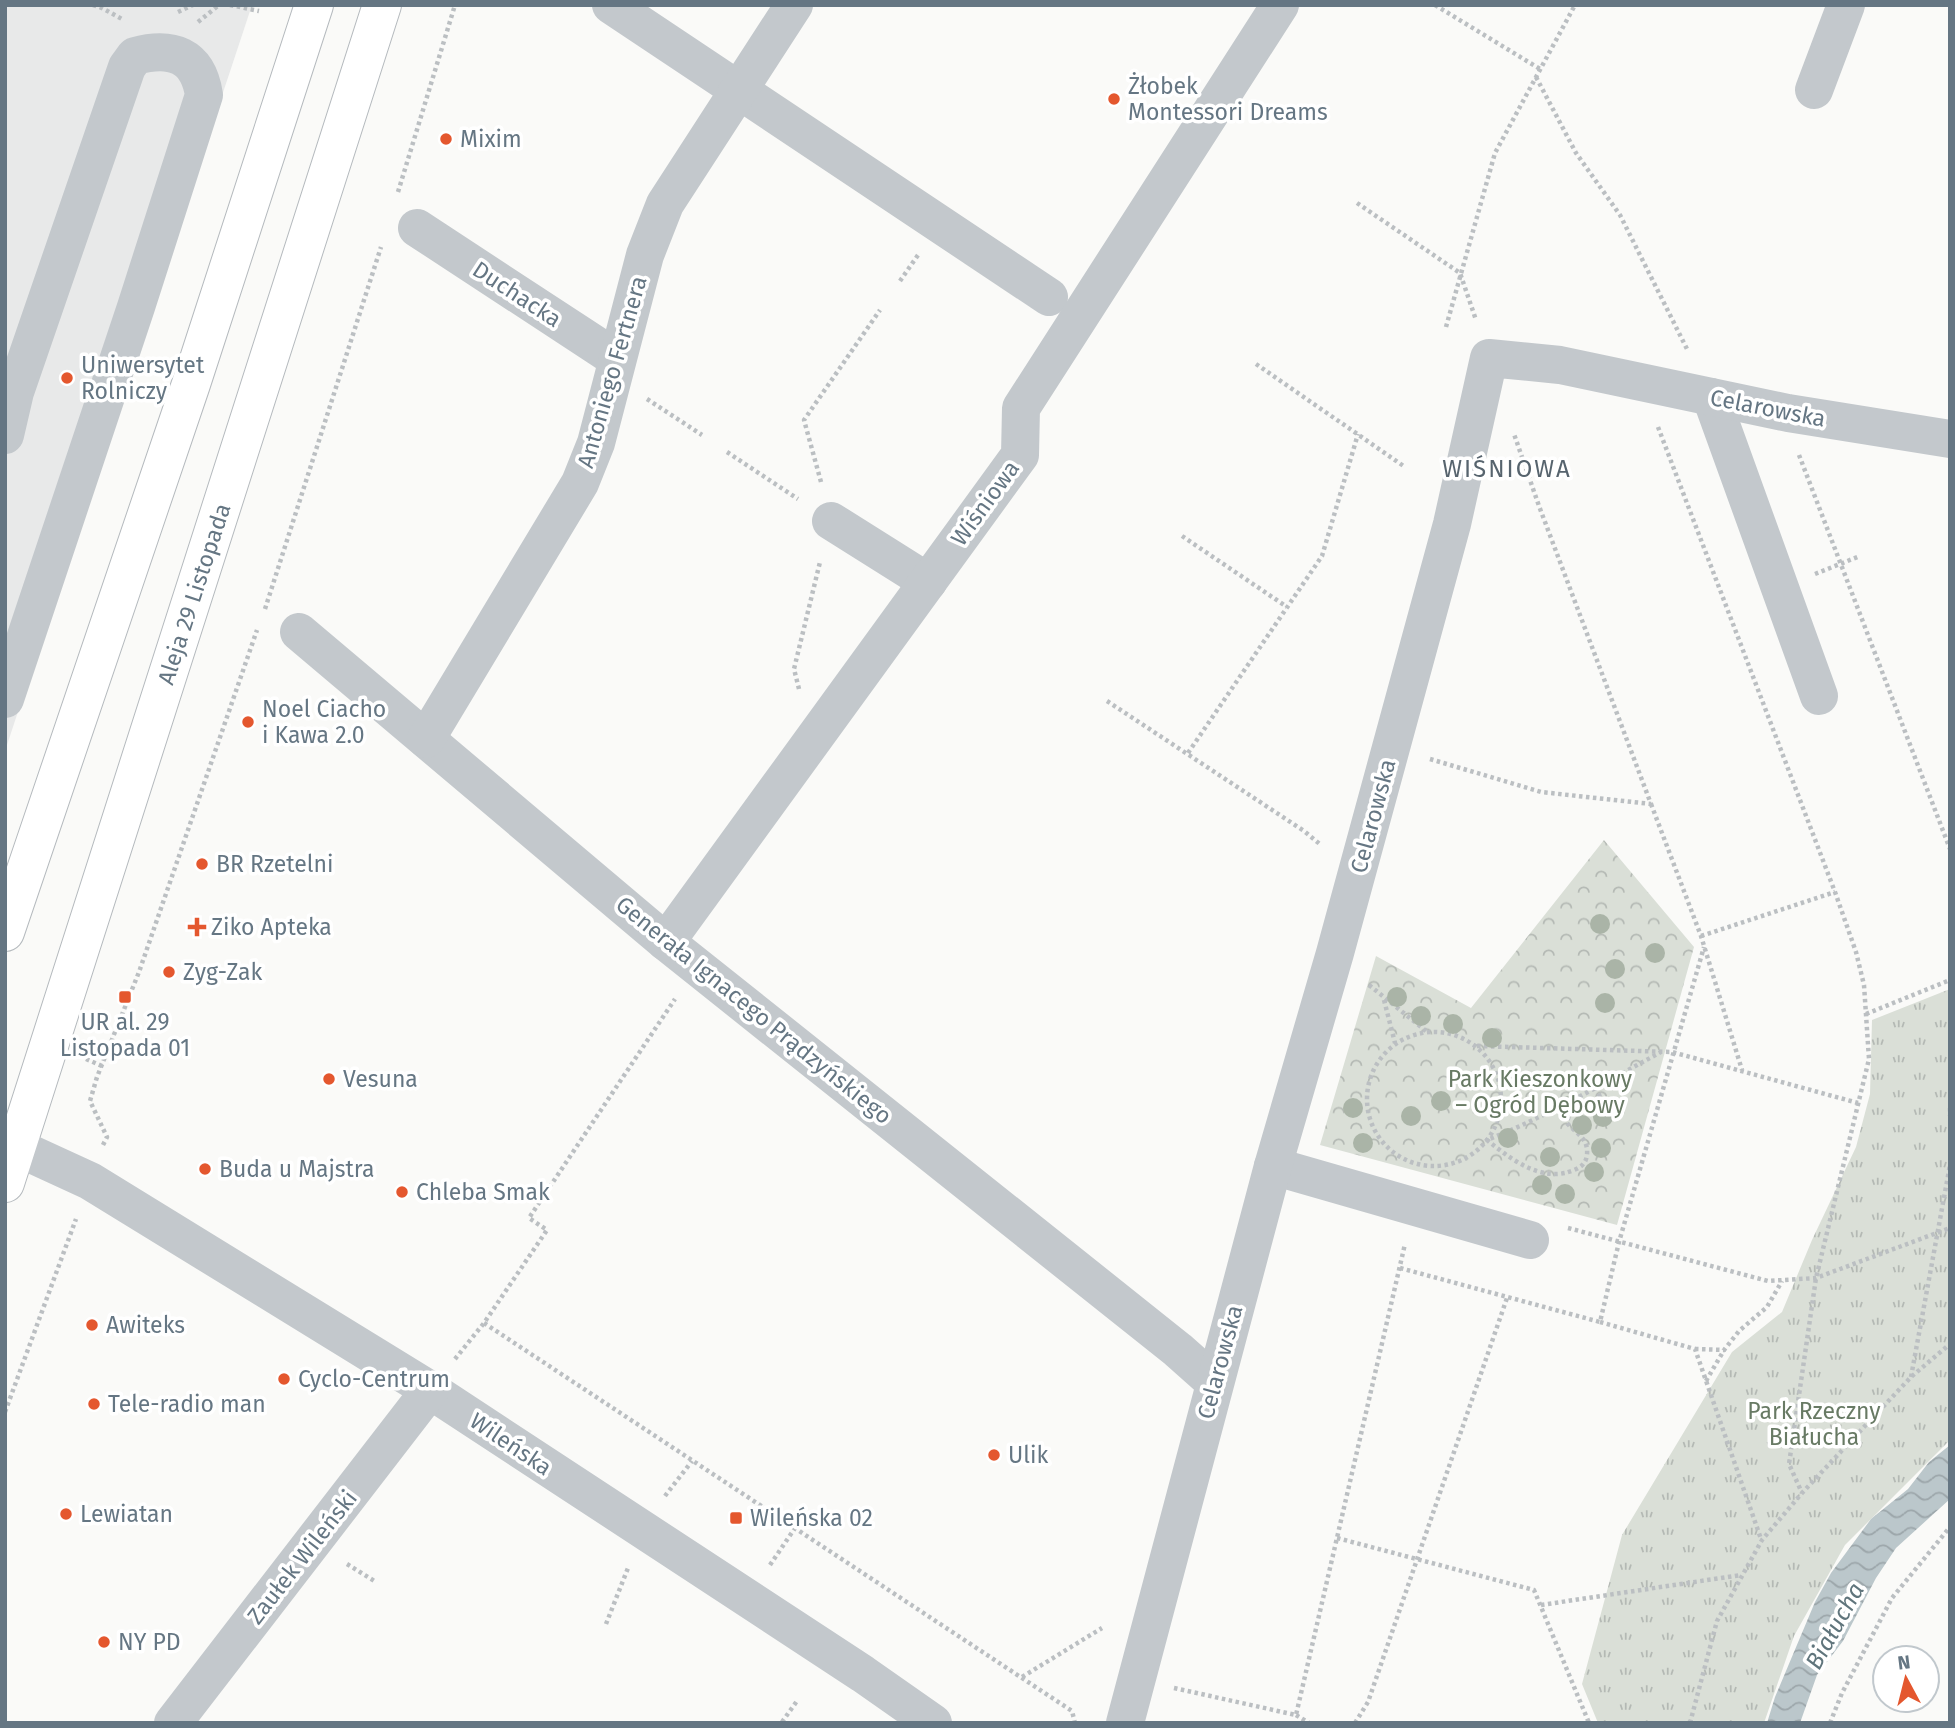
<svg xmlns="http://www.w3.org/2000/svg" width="1955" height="1728" viewBox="0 0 1955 1728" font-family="'Fira Sans',sans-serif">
	<defs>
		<pattern id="forest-crowns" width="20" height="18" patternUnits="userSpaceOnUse" patternTransform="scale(1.75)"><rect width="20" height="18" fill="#dadfd7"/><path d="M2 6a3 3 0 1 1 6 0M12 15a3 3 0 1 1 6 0" fill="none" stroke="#b4b9b4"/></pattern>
		<pattern id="park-tufts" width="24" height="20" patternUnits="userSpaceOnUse" patternTransform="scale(1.75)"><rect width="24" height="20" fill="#dadfd7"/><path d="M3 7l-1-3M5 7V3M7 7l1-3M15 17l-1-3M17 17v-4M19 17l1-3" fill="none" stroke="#b4b9b4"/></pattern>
		<pattern id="water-waves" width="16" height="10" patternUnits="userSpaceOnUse" patternTransform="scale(1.75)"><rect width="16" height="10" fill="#bbc7cb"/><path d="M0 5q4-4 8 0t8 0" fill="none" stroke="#9ca6aa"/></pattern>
	</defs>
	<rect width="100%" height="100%" fill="#fafaf8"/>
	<polygon fill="#e8e9e9" points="5,5 252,5 5,751"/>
	<polygon fill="url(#forest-crowns)" points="1604,840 1694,947 1617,1225 1320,1145 1376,956 1471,1008"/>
	<polygon fill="url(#park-tufts)" points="1950,989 1950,1440 1845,1545 1794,1636 1764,1723 1598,1723 1582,1684 1622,1535 1732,1352 1782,1312 1812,1240 1856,1147 1870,1094 1872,1020"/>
	<polygon fill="url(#water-waves)" points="1950,1445 1950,1499 1896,1548 1876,1578 1843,1641 1817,1675 1800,1723 1767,1723 1775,1697 1815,1602 1831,1573 1871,1519 1908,1489 1929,1462"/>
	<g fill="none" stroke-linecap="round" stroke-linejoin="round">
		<defs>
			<g id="major">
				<polyline points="5,932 191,384 314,5"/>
				<polyline points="5,1183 382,5"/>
			</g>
		</defs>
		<use href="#major" stroke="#b5babe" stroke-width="40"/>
		<g stroke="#bbbfc2" stroke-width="4.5" stroke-dasharray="3.5 3.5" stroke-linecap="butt">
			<polyline points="93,5 102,8 122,19"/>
			<polyline points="230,5 259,11"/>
			<polyline points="1435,5 1540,69"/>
			<polyline points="178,12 193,5"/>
			<polyline points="198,22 219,5"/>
			<polyline points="1536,77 1576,153 1620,215 1688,351"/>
			<polyline points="398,192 455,5"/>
			<polyline points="1357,203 1460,273 1476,320"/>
			<polyline points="900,281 918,255"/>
			<polyline points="1446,327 1495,153 1575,5"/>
			<polyline points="1256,364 1405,467"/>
			<polyline points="647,399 702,435"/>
			<polyline points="1658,427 1835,892 1856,952 1864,985 1869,1059 1816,1278 1789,1464 1802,1493"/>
			<polyline points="727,452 798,499"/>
			<polyline points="1799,455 1950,849"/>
			<polyline points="821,482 804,420 880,310"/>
			<polyline points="1182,536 1287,607"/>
			<polyline points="1815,574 1860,556"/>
			<polyline points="265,609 381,247"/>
			<polyline points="799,689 794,669 820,562"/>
			<polyline points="1107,701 1304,831 1321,845"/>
			<polyline points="1188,753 1322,556 1358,434"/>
			<polyline points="1430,759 1541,792 1651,804 1539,506 1514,434"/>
			<polyline points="1651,804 1701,936 1742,1070"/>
			<polyline points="1701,936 1835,892"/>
			<polyline points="1369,985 1426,1031"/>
			<polyline points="1384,1000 1395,1043"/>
			<polyline points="1866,1014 1950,980"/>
			<circle cx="1434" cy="1099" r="67"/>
			<polyline points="1477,1046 1672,1052 1858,1103"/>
			<polyline points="86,1059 102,1066"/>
			<path d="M1596,1087L1600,1097L1599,1106L1589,1113L1579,1109L1569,1115L1567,1123C1572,1129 1581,1135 1585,1142C1588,1148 1588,1158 1584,1163C1580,1169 1571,1171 1565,1173C1536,1179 1508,1157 1487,1140C1548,1116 1604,1083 1661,1052"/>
			<polyline points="1950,1108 1950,1116"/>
			<polyline points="103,1145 107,1137 90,1101 97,1077 139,972 257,630"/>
			<polyline points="1568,1228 1768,1281 1816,1278 1950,1228"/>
			<polyline points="1400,1268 1600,1322 1619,1242 1704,947"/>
			<polyline points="1600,1322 1695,1349 1761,1539"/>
			<polyline points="484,1323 1072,1711 1075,1723"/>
			<polyline points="1695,1349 1724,1350 1739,1331 1767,1307 1782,1281"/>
			<polyline points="455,1359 484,1323 547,1230 529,1218 675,999"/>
			<polyline points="1911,1377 1950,1165"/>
			<polyline points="1706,1381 1724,1350"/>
			<polyline points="5,1412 76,1219"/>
			<polyline points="665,1496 692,1461"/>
			<polyline points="1337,1538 1534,1590 1589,1723"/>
			<polyline points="347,1564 376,1582"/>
			<polyline points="770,1565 795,1528"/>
			<polyline points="1541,1605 1741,1575"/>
			<polyline points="606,1624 628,1568"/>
			<polyline points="1022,1677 1102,1628"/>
			<polyline points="1174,1688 1296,1715 1405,1244"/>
			<polyline points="1296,1715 1309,1723"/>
			<polyline points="782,1722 797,1701"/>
			<polyline points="1355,1723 1368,1702 1508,1295"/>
			<polyline points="1690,1723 1717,1621 1762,1540 1802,1493 1911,1377 1950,1344"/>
			<polyline points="1830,1723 1842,1693 1892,1598 1950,1527"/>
		</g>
		<g stroke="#c3c8cc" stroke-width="38">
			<polyline points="611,5 1049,297"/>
			<polyline points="1814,90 1846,5"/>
			<polyline points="417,228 617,359"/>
			<polyline points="1711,397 1819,696"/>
			<path d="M5,435L15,392L127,67L135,56C172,46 198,55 204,95L136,307L5,699"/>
			<polyline points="831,521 928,582"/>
			<polyline points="299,632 666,942 1178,1350 1214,1382"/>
			<polyline points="426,739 580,483 596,443 645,255 665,204 794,5"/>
			<polyline points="666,942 1020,455 1021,408 1280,5"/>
			<polyline points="5,1142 90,1181 430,1390 863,1674 933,1723"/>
			<polyline points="1273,1166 1530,1240"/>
			<polyline points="173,1723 430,1390"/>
			<polyline points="1125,1723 1273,1166 1335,953 1452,524 1489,358 1560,365 1788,413 1950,439"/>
		</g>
		<use href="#major" stroke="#fff" stroke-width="38"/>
	</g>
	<g fill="#aab4a7">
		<circle cx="1600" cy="924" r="10"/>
		<circle cx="1655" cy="953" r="10"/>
		<circle cx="1615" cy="969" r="10"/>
		<circle cx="1397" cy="997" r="10"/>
		<circle cx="1605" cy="1003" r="10"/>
		<circle cx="1421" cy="1016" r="10"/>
		<circle cx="1453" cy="1024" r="10"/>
		<circle cx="1492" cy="1038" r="10"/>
		<circle cx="1441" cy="1101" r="10"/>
		<circle cx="1568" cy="1106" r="10"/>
		<circle cx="1353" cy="1108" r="10"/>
		<circle cx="1411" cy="1116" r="10"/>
		<circle cx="1603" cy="1117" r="10"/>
		<circle cx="1582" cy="1125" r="10"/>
		<circle cx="1508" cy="1138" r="10"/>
		<circle cx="1363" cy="1143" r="10"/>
		<circle cx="1601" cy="1148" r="10"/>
		<circle cx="1550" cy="1157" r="10"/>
		<circle cx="1594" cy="1172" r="10"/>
		<circle cx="1542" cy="1185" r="10"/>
		<circle cx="1565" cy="1194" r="10"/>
	</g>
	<g fill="#e4572e" stroke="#fff" stroke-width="2.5">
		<circle cx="1114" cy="99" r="7"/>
		<circle cx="446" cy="139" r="7"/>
		<circle cx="67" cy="378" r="7"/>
		<circle cx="248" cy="722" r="7"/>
		<circle cx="202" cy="864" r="7"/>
		<path d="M193.5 916.5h7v7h7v7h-7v7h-7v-7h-7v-7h7z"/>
		<circle cx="169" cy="972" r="7"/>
		<rect x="118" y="990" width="14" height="14" rx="3.5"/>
		<circle cx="329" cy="1079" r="7"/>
		<circle cx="205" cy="1169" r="7"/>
		<circle cx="402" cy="1192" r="7"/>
		<circle cx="92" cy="1325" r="7"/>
		<circle cx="284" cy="1379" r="7"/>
		<circle cx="94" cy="1404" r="7"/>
		<circle cx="994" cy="1455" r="7"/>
		<circle cx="66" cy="1514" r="7"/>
		<rect x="729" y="1511" width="14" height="14" rx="3.5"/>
		<circle cx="104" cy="1642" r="7"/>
	</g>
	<g text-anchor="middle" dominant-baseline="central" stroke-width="7" stroke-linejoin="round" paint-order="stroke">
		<g font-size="23" fill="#657683" stroke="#fff" text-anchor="start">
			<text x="1128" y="86">Żłobek<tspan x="1128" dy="26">Montessori Dreams</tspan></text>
			<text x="460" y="139">Mixim</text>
			<text x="81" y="365">Uniwersytet<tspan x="81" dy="26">Rolniczy</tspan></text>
			<text x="262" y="709">Noel Ciacho<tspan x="262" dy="26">i Kawa 2.0</tspan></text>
			<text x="216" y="864">BR Rzetelni</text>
			<text x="211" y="927">Ziko Apteka</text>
			<text x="183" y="972">Zyg-Zak</text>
			<text x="125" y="1022" text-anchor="middle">UR al. 29<tspan x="125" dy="26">Listopada 01</tspan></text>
			<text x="343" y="1079">Vesuna</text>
			<text x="219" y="1169">Buda u Majstra</text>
			<text x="416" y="1192">Chleba Smak</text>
			<text x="106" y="1325">Awiteks</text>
			<text x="298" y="1379">Cyclo-Centrum</text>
			<text x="108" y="1404">Tele-radio man</text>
			<text x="1008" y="1455">Ulik</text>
			<text x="80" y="1514">Lewiatan</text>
			<text x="750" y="1518">Wileńska 02</text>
			<text x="118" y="1642">NY PD</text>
		</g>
		<g font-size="23" fill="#657683" stroke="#fff">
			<text transform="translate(517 294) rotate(33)">Duchacka</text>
			<text transform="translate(612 372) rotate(-74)">Antoniego Fertnera</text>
			<text transform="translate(1768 408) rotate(11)">Celarowska</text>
			<text transform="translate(985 503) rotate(-54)">Wiśniowa</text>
			<text transform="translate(194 594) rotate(-72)">Aleja 29 Listopada</text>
			<text transform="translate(1373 816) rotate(-75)">Celarowska</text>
			<text transform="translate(754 1010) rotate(39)">Generała Ignacego Prądzyńskiego</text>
			<text transform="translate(1220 1362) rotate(-75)">Celarowska</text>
			<text transform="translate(511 1444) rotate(34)">Wileńska</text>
			<text transform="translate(302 1557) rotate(-52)">Zaułek Wileński</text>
		</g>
		<g font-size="23" fill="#687a64" stroke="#fff">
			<text x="1540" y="1079">Park Kieszonkowy<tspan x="1540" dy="26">– Ogród Dębowy</tspan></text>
			<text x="1814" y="1411">Park Rzeczny<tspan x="1814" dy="26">Białucha</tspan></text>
		</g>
		<g font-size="24" letter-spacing="2" fill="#57646e" stroke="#fff">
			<text x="1507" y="469">WIŚNIOWA</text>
		</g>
		<g font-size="24" font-style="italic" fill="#60757c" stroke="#fff">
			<text transform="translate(1835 1626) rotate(-61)">Białucha</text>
		</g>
	</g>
	<rect width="1955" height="1728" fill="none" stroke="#657683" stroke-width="14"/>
	<g transform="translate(1906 1679) rotate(353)"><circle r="33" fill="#ffffff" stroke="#c1c8cd" stroke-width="2"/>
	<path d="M0-5L12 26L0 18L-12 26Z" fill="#e4572e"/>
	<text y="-10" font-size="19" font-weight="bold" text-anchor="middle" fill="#657683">N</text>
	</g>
</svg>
